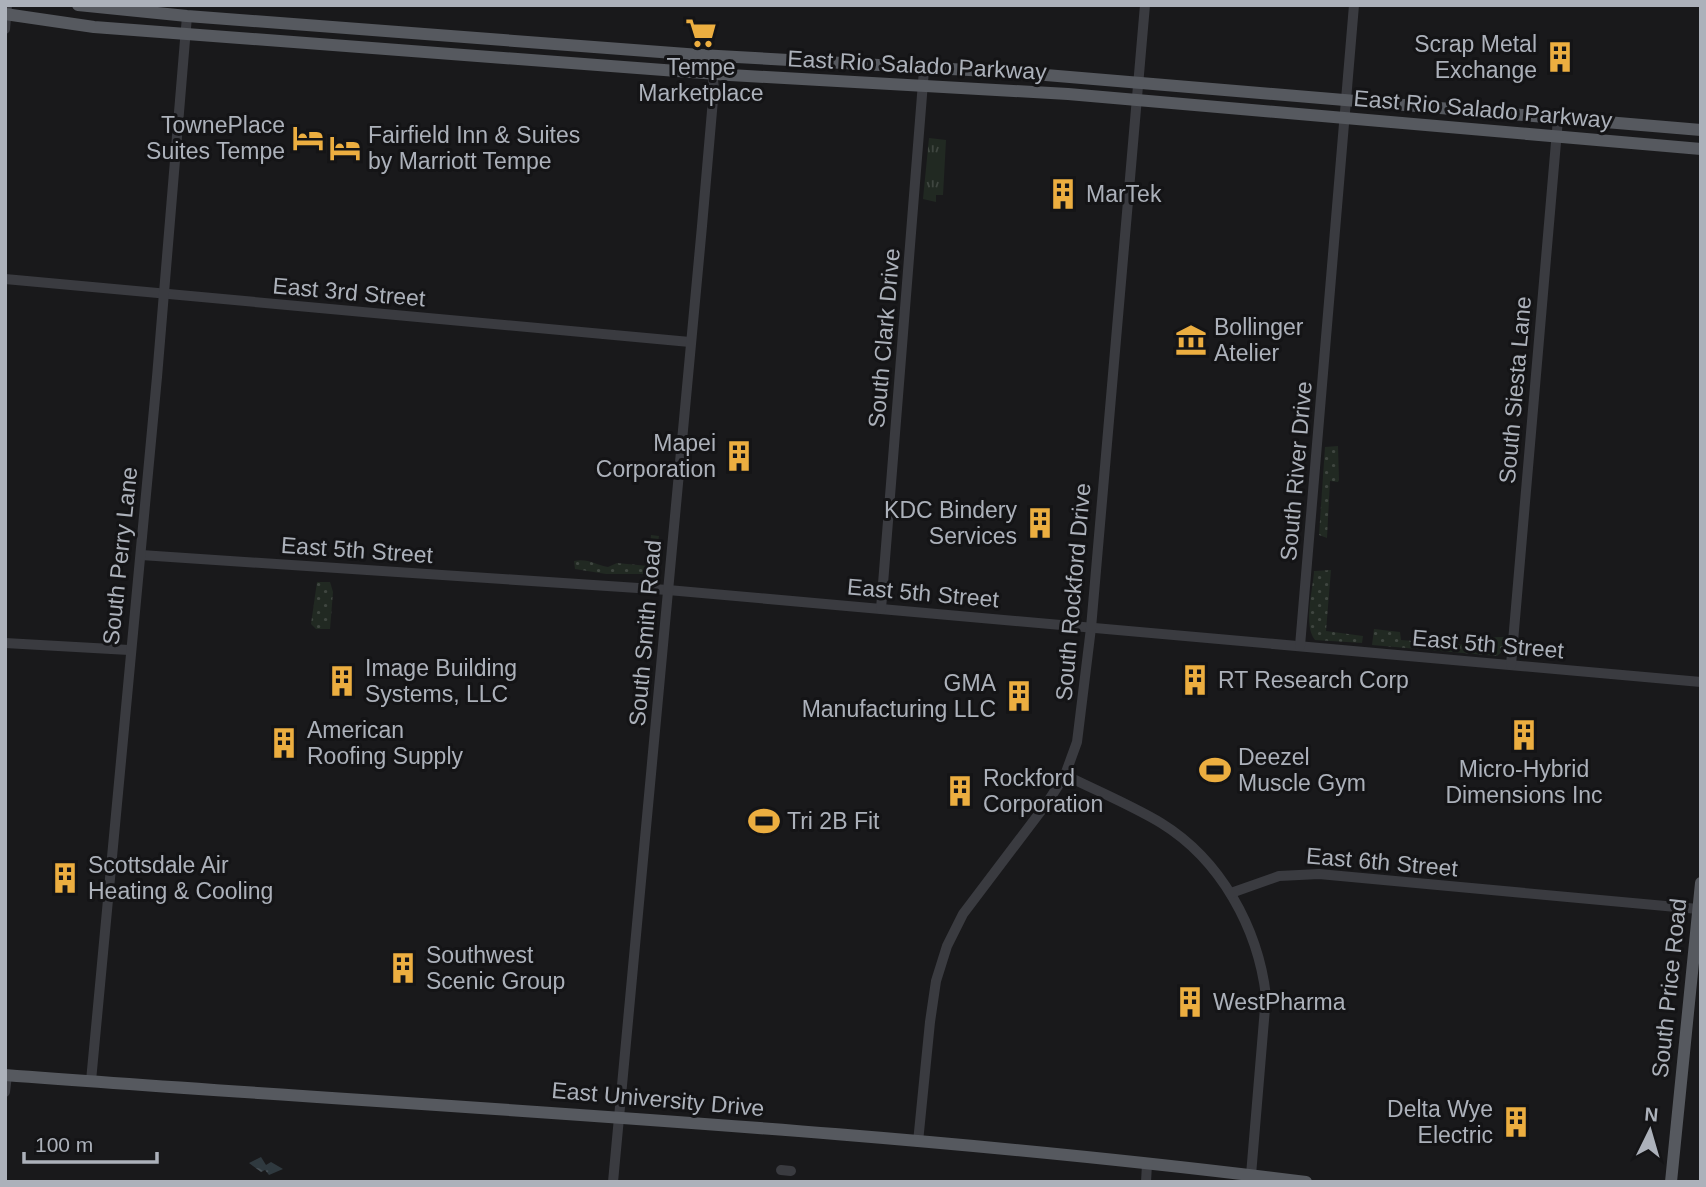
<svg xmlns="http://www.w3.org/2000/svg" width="1706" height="1187" viewBox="0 0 1706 1187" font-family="Arial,sans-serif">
	<defs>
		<pattern id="grass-dots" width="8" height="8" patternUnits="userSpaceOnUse" patternTransform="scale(1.75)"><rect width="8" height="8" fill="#212922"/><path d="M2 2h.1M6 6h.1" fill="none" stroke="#3f4640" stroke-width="1.8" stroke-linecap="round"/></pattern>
		<pattern id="park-tufts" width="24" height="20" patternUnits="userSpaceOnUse" patternTransform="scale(1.75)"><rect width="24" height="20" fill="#212922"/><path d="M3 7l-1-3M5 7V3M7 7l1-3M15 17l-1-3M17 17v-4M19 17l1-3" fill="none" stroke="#3f4640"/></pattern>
		<pattern id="water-ripples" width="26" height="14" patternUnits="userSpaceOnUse" patternTransform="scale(1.75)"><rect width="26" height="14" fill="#2f393f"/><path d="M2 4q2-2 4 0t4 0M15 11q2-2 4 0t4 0" fill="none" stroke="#4a5359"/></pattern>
	</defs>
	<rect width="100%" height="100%" fill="#19191b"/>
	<g fill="url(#grass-dots)">
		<polygon points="1338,446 1339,480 1338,482 1330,481 1327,538 1319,535 1325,447"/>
		<path d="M651,535L659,536L654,570L649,574H606L575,569L574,561C588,558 596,565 608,567L617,563L648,566Z"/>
		<path d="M1331,570L1326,631L1363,636L1362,643L1315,640C1303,625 1313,590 1314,571Z"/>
		<polygon points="317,582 330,582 333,592 330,629 316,629 311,624"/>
		<polygon points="1374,629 1400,632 1401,640 1466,645 1467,638 1504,637 1503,651 1497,656 1372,645"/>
	</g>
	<polygon fill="url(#park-tufts)" points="929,138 946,140 943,195 936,195 936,202 923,199"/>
	<polygon fill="url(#water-ripples)" points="261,1157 266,1165 271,1162 283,1169 269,1175 265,1170 261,1172 249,1163"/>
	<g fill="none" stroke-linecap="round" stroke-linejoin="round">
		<g stroke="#3a3b40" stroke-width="10">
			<polyline points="5,29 7,5"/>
			<polyline points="5,279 690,342"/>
			<polyline points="141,555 668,590 1701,682"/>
			<polyline points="881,609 924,70"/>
			<polyline points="5,643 129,650"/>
			<polyline points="1300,646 1354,5"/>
			<polyline points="1511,665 1558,119"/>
			<path d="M1065,775C1097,791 1131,805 1161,823C1221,860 1258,928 1266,996L1251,1175"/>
			<polyline points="1231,893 1279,876 1319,874 1698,909"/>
			<polyline points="91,1081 157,377 187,16"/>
			<polyline points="5,1092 7,1075"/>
			<polyline points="918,1142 930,1022 936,981 947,946 963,914 1047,803 1065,775 1077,742 1091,628 1145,5"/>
			<polyline points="781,1170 791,1171"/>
			<polyline points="613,1182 702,226 714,88 710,55"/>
			<polyline points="1146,1182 1147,1164"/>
		</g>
		<g stroke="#56595f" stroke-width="12">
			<polyline points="78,5 187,16 700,55 1022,73 1701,130"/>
			<polyline points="5,14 94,27 730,75 1068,94 1701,149"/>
			<path d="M5,1075C439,1108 874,1127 1306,1182"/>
			<polyline points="1671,1182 1701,883"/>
		</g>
	</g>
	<defs>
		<symbol id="supermarket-bare" viewBox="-9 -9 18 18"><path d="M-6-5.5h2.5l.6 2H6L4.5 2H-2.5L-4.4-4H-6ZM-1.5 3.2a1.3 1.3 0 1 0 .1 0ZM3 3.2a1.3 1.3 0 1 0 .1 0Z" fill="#ecae40" stroke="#141416" stroke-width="2.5" paint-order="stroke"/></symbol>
		<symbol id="building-bare" viewBox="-9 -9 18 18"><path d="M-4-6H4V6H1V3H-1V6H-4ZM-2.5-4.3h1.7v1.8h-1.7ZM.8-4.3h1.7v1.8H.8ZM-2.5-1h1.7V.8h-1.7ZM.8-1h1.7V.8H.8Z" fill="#ecae40" stroke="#141416" stroke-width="2.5" paint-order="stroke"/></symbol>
		<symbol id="hotel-bare" viewBox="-9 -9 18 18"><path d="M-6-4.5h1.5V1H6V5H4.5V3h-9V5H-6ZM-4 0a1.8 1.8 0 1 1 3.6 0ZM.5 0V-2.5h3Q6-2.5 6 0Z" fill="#ecae40" stroke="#141416" stroke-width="2.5" paint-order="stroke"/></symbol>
		<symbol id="museum-bare" viewBox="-9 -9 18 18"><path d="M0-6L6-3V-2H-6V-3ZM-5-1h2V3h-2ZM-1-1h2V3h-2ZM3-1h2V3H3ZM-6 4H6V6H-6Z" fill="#ecae40" stroke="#141416" stroke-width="2.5" paint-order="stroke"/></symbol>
		<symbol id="stadium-bare" viewBox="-9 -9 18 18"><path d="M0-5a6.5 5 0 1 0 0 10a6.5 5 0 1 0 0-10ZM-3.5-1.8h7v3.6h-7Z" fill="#ecae40" stroke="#141416" stroke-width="2.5" paint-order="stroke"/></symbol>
	</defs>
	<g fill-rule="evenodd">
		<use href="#supermarket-bare" x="679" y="11" width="44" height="44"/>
		<use href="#building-bare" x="1538" y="35" width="44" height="44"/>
		<use href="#hotel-bare" x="286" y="116" width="44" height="44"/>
		<use href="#hotel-bare" x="323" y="126" width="44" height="44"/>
		<use href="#building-bare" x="1041" y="172" width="44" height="44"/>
		<use href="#museum-bare" x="1169" y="318" width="44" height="44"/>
		<use href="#building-bare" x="717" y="434" width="44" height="44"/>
		<use href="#building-bare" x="1018" y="501" width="44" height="44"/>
		<use href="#building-bare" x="1173" y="658" width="44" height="44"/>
		<use href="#building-bare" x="320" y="659" width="44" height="44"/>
		<use href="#building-bare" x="997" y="674" width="44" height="44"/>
		<use href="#building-bare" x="1502" y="713" width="44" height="44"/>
		<use href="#building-bare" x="262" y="721" width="44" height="44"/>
		<use href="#stadium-bare" x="1193" y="748" width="44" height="44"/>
		<use href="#building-bare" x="938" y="769" width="44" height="44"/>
		<use href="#stadium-bare" x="742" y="799" width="44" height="44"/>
		<use href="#building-bare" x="43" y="856" width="44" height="44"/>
		<use href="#building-bare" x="381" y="946" width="44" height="44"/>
		<use href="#building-bare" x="1168" y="980" width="44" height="44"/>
		<use href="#building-bare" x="1494" y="1100" width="44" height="44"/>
	</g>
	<g text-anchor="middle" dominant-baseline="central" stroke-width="6" stroke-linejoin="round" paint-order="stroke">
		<g font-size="23" fill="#acb1ba" stroke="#141416" text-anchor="start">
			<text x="1537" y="44" text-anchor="end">Scrap Metal<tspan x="1537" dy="26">Exchange</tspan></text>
			<text x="701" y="67" text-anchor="middle">Tempe<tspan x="701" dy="26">Marketplace</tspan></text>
			<text x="285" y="125" text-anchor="end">TownePlace<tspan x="285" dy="26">Suites Tempe</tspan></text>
			<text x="368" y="135">Fairfield Inn &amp; Suites<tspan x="368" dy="26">by Marriott Tempe</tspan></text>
			<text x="1086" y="194">MarTek</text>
			<text x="1214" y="327">Bollinger<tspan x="1214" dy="26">Atelier</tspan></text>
			<text x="716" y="443" text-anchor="end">Mapei<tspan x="716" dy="26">Corporation</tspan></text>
			<text x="1017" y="510" text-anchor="end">KDC Bindery<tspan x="1017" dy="26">Services</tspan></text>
			<text x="365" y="668">Image Building<tspan x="365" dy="26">Systems, LLC</tspan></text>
			<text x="1218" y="680">RT Research Corp</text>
			<text x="996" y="683" text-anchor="end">GMA<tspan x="996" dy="26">Manufacturing LLC</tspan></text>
			<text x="307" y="730">American<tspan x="307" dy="26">Roofing Supply</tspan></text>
			<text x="1238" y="757">Deezel<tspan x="1238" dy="26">Muscle Gym</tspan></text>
			<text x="1524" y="769" text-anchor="middle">Micro-Hybrid<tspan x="1524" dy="26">Dimensions Inc</tspan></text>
			<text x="983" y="778">Rockford<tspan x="983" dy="26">Corporation</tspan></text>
			<text x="787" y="821">Tri 2B Fit</text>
			<text x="88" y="865">Scottsdale Air<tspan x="88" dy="26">Heating &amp; Cooling</tspan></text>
			<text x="426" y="955">Southwest<tspan x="426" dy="26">Scenic Group</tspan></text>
			<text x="1213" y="1002">WestPharma</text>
			<text x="1493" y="1109" text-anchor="end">Delta Wye<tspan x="1493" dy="26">Electric</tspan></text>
		</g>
		<g font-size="23" fill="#acb1ba" stroke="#141416">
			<text transform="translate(917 65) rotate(3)">East Rio Salado Parkway</text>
			<text transform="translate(1483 109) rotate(5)">East Rio Salado Parkway</text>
			<text transform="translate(349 292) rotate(5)">East 3rd Street</text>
			<text transform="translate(884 338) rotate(-85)">South Clark Drive</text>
			<text transform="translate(1515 390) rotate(-85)">South Siesta Lane</text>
			<text transform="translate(1296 471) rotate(-85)">South River Drive</text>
			<text transform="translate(357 550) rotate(4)">East 5th Street</text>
			<text transform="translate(120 556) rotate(-84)">South Perry Lane</text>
			<text transform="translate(1073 592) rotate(-85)">South Rockford Drive</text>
			<text transform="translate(923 593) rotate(5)">East 5th Street</text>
			<text transform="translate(645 633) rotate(-85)">South Smith Road</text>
			<text transform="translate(1488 644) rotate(5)">East 5th Street</text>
			<text transform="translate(1382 862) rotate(5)">East 6th Street</text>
			<text transform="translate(1669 988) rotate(-84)">South Price Road</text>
			<text transform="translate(658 1099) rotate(5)">East University Drive</text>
		</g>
	</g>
	<rect width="1706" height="1187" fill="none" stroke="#acb1ba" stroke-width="14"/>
	<g transform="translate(1650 1131) rotate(5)" stroke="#141416" stroke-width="5" paint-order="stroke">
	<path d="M0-5L12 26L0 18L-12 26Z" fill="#acb1ba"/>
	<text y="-10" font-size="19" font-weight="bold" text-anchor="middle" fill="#acb1ba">N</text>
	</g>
	<path d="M24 1152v10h133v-10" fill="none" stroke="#acb1ba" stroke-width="3.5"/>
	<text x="35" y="1152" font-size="21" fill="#acb1ba" stroke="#141416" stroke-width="5" paint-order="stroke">100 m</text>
</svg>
